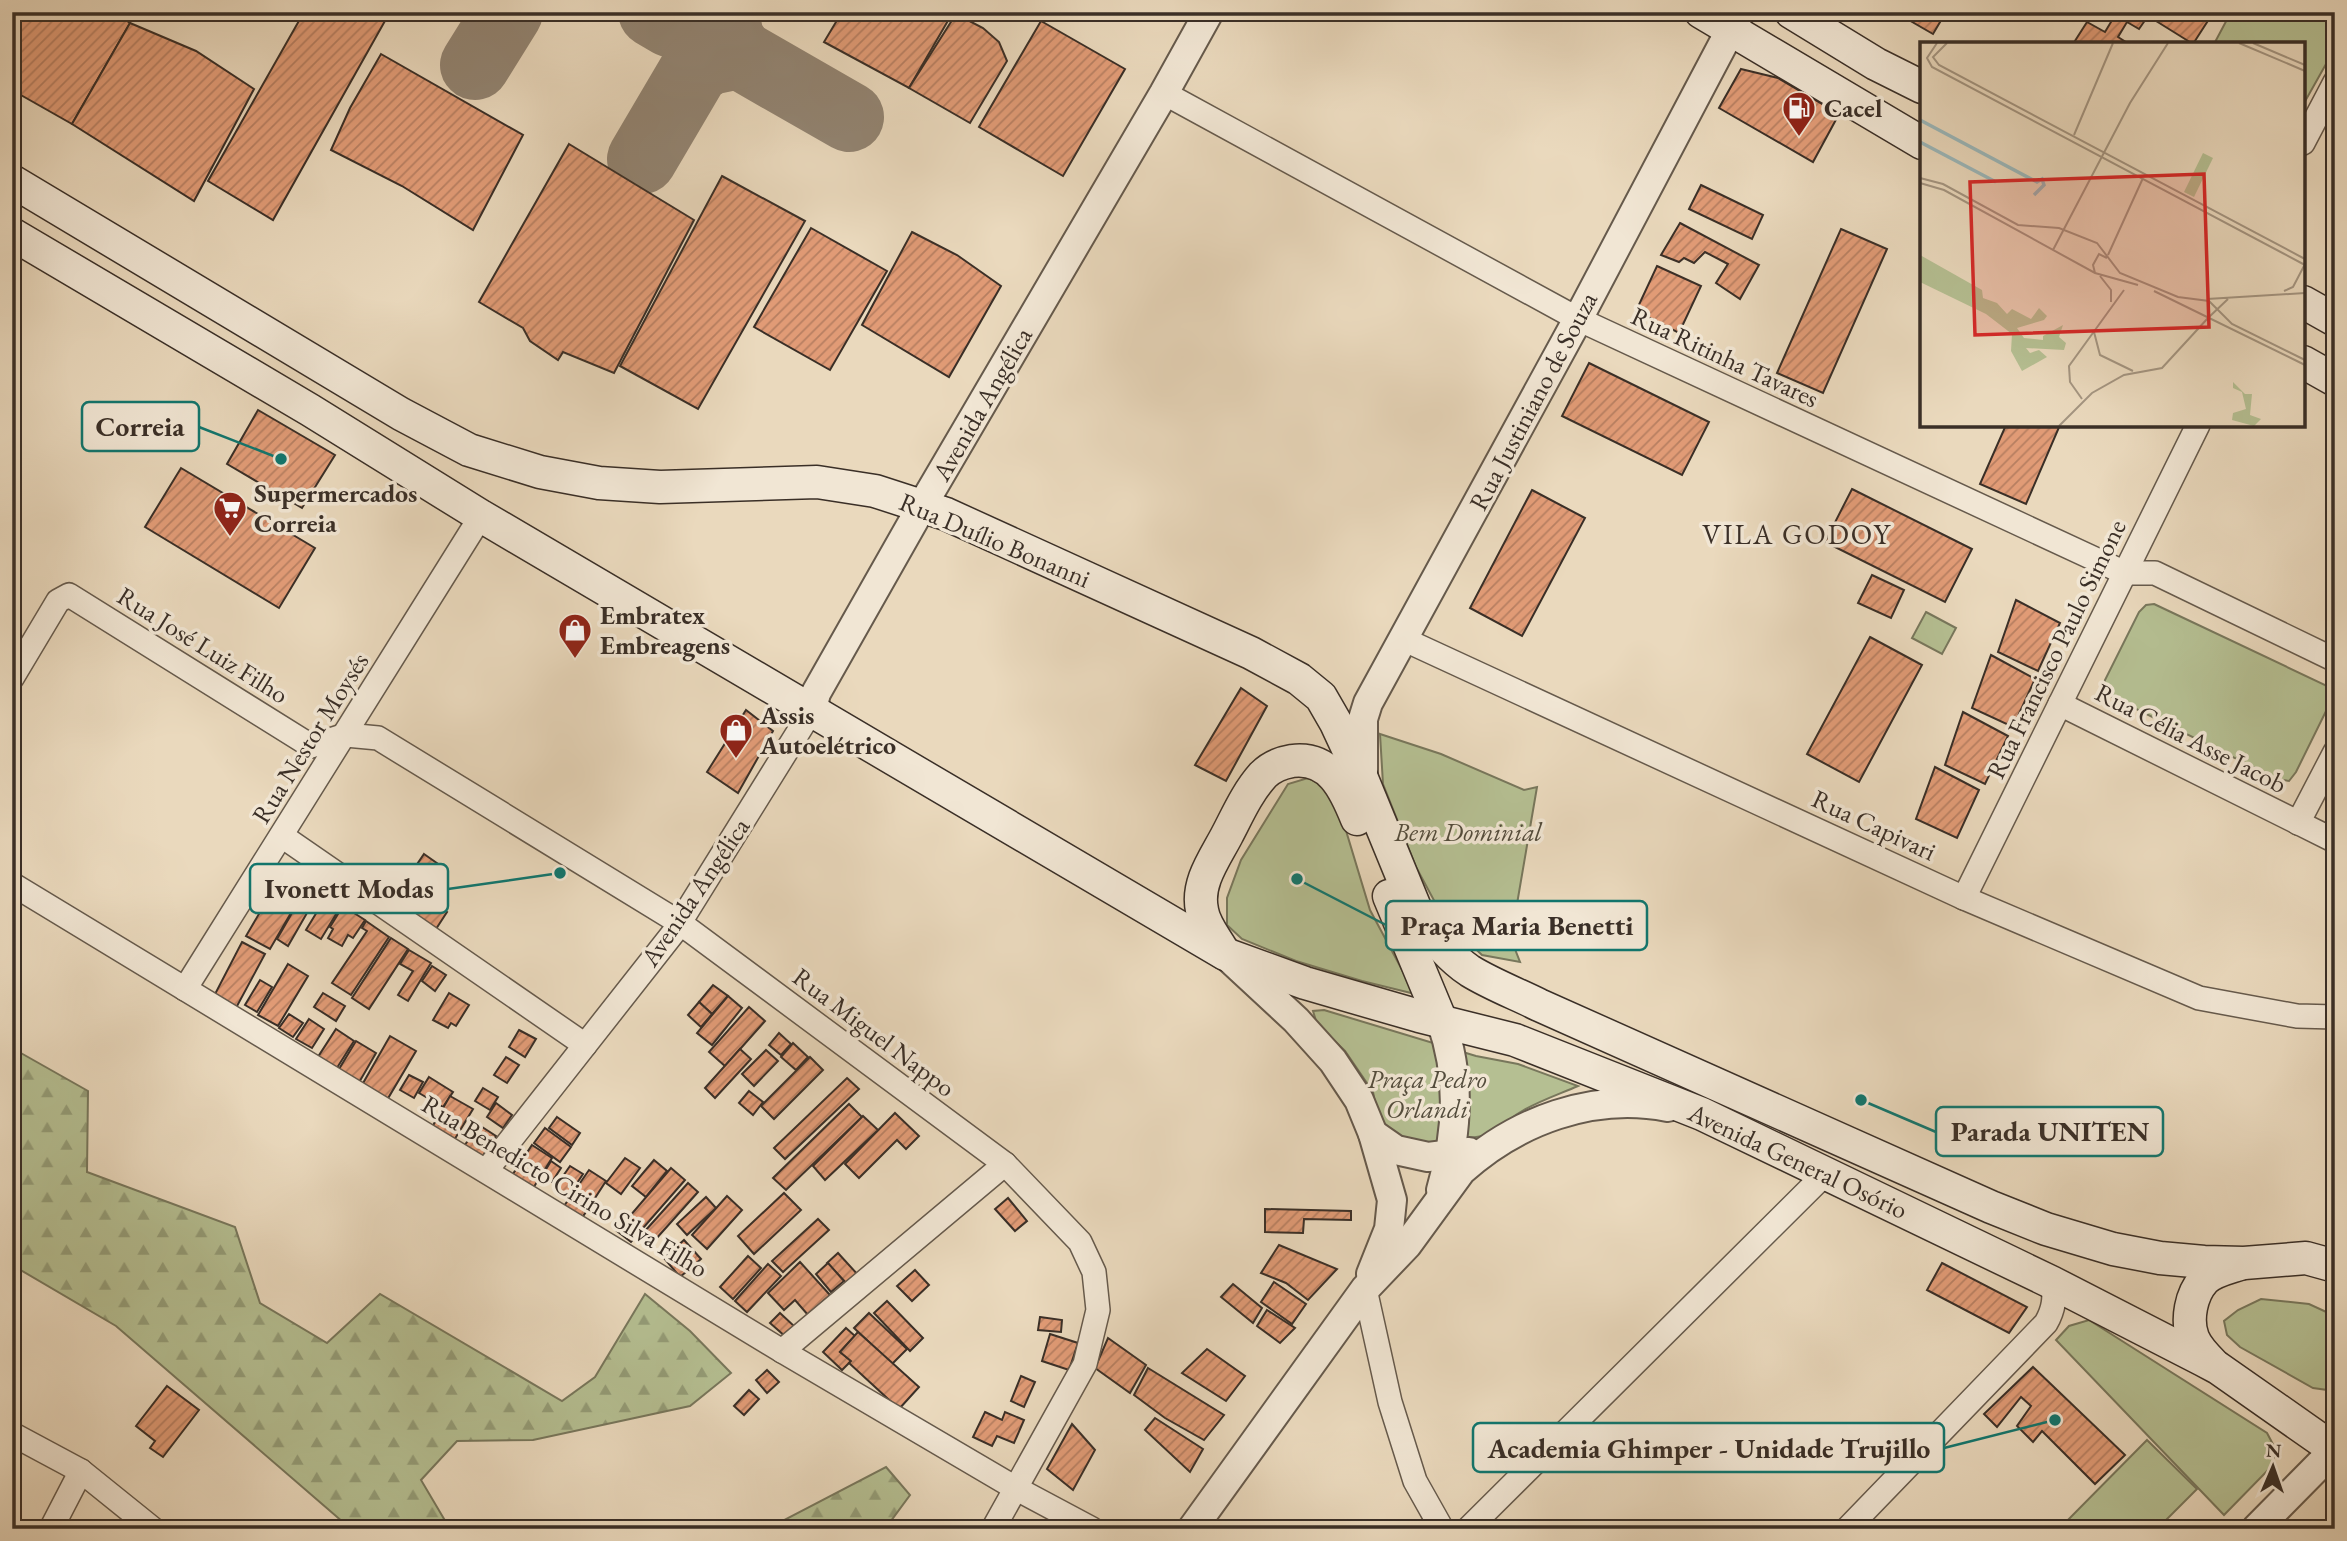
<svg xmlns="http://www.w3.org/2000/svg" width="2347" height="1541" viewBox="0 0 2347 1541" font-family="'EB Garamond',serif">
	<defs>
		<pattern id="forest-firs" width="22" height="20" patternUnits="userSpaceOnUse" patternTransform="scale(1.75)"><rect width="22" height="20" fill="#b5bf92"/><path d="M5 1l3.5 6h-7zM16 11l3.5 6h-7z" fill="#949c77"/></pattern>
		<pattern id="building-hatch" width="6" height="6" patternUnits="userSpaceOnUse" patternTransform="scale(1.75)"><rect width="6" height="6" fill="#e19b76"/><path d="M-1 1l2-2M0 6l6-6M5 7l2-2" fill="none" stroke="#b77f61"/></pattern>
	</defs>
	<rect width="100%" height="100%" fill="#ead9bd"/>
	<filter id="stains"><feTurbulence type="fractalNoise" baseFrequency=".00286" numOctaves="4"/><feColorMatrix values="0 0 0 0 .2 0 0 0 0 .09 0 0 0 0 .02 0 0 0 .5 -.17"/></filter>
	<radialGradient id="worn" r=".72"><stop offset=".6" stop-color="#630" stop-opacity="0"/><stop offset="1" stop-color="#630" stop-opacity=".3"/></radialGradient>
	<g fill="url(#forest-firs)" stroke="#78775c" stroke-width="2">
		<polygon points="12,1048 88,1091 87,1172 235,1227 260,1303 327,1343 380,1294 562,1401 595,1377 645,1294 690,1331 731,1373 690,1406 533,1440 457,1441 421,1480 450,1529 351,1529 116,1326 12,1265"/>
		<polygon points="886,1467 910,1495 885,1529 767,1529"/>
	</g>
	<g fill="#b5bf92" stroke="#78775c" stroke-width="2">
		<polygon points="2231,12 2335,12 2335,48 2303,105 2303,44 2214,44"/>
		<polygon points="2154,604 2325,685 2330,690 2331,701 2296,772 2289,781 2277,779 2108,695 2103,689 2105,680 2139,612 2146,605"/>
		<polygon points="1926,612 1956,628 1942,654 1912,638"/>
		<polygon points="1380,734 1441,754 1524,790 1537,787 1511,939 1520,962 1482,955 1444,919 1416,867 1383,784"/>
		<polygon points="1308,778 1334,791 1370,910 1415,994 1362,981 1296,961 1242,939 1227,925 1227,898 1241,860 1288,784"/>
		<path d="M1324,1010L1476,1056L1518,1064L1578,1086C1548,1099 1516,1108 1495,1134L1445,1142L1430,1146L1397,1143L1378,1118L1373,1092L1345,1051L1317,1024L1313,1011Z"/>
		<polygon points="2261,1299 2309,1304 2335,1316 2335,1391 2313,1388 2240,1347 2227,1335 2224,1321 2238,1310"/>
		<polygon points="2089,1320 2267,1433 2276,1450 2272,1466 2224,1515 2056,1340 2069,1326"/>
		<polygon points="2147,1440 2197,1489 2157,1529 2059,1529"/>
	</g>
	<g fill="none" stroke-linecap="round" stroke-linejoin="round">
		<g stroke="#928472" stroke-width="70">
			<polyline points="653,12 670,22 691,17 700,12"/>
			<polyline points="739,54 849,117"/>
			<polyline points="475,65 508,12"/>
			<polyline points="642,159 695,69 710,60 739,54 729,38 724,12"/>
		</g>
	</g>
	<g fill="url(#building-hatch)" stroke="#3a2f27" stroke-width="2">
		<polygon points="12,12 114,12 130,23 72,124 12,90"/>
		<polygon points="304,12 390,12 273,220 208,181"/>
		<polygon points="842,12 953,12 909,88 824,42"/>
		<polygon points="1895,12 1946,12 1933,34"/>
		<polygon points="2117,12 2149,12 2155,16 2157,12 2205,12 2211,16 2193,44 2148,16 2139,29 2127,22 2118,37 2129,44 2073,44 2087,22 2105,32"/>
		<polygon points="956,14 983,28 999,42 1007,61 970,123 909,88"/>
		<polygon points="1041,21 1125,69 1063,176 979,127"/>
		<polygon points="130,23 196,51 254,89 194,201 72,124"/>
		<polygon points="381,54 523,135 473,230 402,186 331,150 350,108"/>
		<polygon points="1741,69 1778,78 1839,114 1813,162 1719,108"/>
		<polygon points="569,144 694,220 614,373 563,352 558,360 530,341 523,328 479,302"/>
		<polygon points="722,176 805,221 698,409 620,366"/>
		<polygon points="1701,185 1763,215 1752,239 1689,209"/>
		<polygon points="1680,223 1759,265 1740,299 1716,283 1728,264 1705,252 1694,263 1684,258 1679,262 1661,255"/>
		<polygon points="811,228 887,271 830,370 754,327"/>
		<polygon points="1841,229 1887,249 1823,393 1777,373"/>
		<polygon points="912,232 957,255 1001,286 949,377 862,325"/>
		<polygon points="1657,266 1701,286 1679,333 1636,311"/>
		<polygon points="1589,363 1709,422 1682,475 1562,416"/>
		<polygon points="258,410 335,455 302,508 227,464"/>
		<polygon points="2006,425 2060,425 2026,504 1980,484"/>
		<polygon points="181,468 315,548 279,608 145,527"/>
		<polygon points="1852,489 1972,549 1945,602 1825,542"/>
		<polygon points="1532,490 1585,518 1522,636 1470,608"/>
		<polygon points="1872,575 1904,590 1891,618 1858,603"/>
		<polygon points="2016,600 2060,623 2038,671 1998,652"/>
		<polygon points="1870,637 1922,665 1859,782 1807,754"/>
		<polygon points="1991,655 2035,679 2013,727 1972,708"/>
		<polygon points="1241,688 1267,706 1226,781 1195,765"/>
		<polygon points="746,710 773,731 738,793 707,772"/>
		<polygon points="1963,712 2008,736 1985,784 1945,765"/>
		<polygon points="1935,767 1979,790 1957,838 1916,819"/>
		<polygon points="424,854 441,866 422,893 405,882"/>
		<polygon points="283,873 306,887 270,949 246,936"/>
		<polygon points="401,883 447,912 436,929 387,905"/>
		<polygon points="307,887 324,896 317,909 311,906 288,946 277,939"/>
		<polygon points="326,897 341,906 321,939 306,930"/>
		<polygon points="343,906 365,920 353,938 348,935 342,946 328,938 333,929 330,927"/>
		<polygon points="366,921 389,937 351,995 332,983 367,931 362,928"/>
		<polygon points="391,938 408,949 369,1009 352,998"/>
		<polygon points="242,942 265,954 236,1008 214,996"/>
		<polygon points="409,950 431,963 408,1001 398,995 413,971 400,964"/>
		<polygon points="288,964 308,976 278,1026 258,1015"/>
		<polygon points="432,966 446,975 435,991 422,981"/>
		<polygon points="260,980 272,987 257,1012 245,1005"/>
		<polygon points="713,985 728,996 712,1014 699,1002"/>
		<polygon points="323,993 345,1006 336,1021 314,1007"/>
		<polygon points="449,993 469,1005 456,1026 451,1023 448,1028 433,1020"/>
		<polygon points="728,996 742,1008 712,1045 697,1033"/>
		<polygon points="699,1002 712,1014 701,1027 688,1015"/>
		<polygon points="749,1007 765,1021 725,1066 709,1052"/>
		<polygon points="289,1014 303,1023 293,1037 279,1028"/>
		<polygon points="309,1019 324,1029 312,1048 296,1039"/>
		<polygon points="336,1029 354,1041 335,1071 316,1060"/>
		<polygon points="519,1030 536,1039 525,1057 509,1047"/>
		<polygon points="779,1033 791,1044 781,1055 769,1045"/>
		<polygon points="390,1036 416,1051 387,1100 362,1085"/>
		<polygon points="356,1041 376,1053 357,1086 336,1074"/>
		<polygon points="793,1043 808,1057 796,1070 781,1057"/>
		<polygon points="740,1049 751,1059 715,1098 705,1088"/>
		<polygon points="766,1050 778,1061 754,1086 742,1074"/>
		<polygon points="506,1057 519,1065 507,1083 494,1075"/>
		<polygon points="810,1057 823,1070 774,1119 761,1106"/>
		<polygon points="409,1075 423,1082 414,1098 400,1090"/>
		<polygon points="429,1077 453,1092 443,1107 419,1093"/>
		<polygon points="847,1078 859,1089 785,1159 774,1148"/>
		<polygon points="483,1088 498,1097 490,1110 475,1101"/>
		<polygon points="749,1091 763,1102 753,1115 739,1103"/>
		<polygon points="450,1096 473,1109 453,1142 431,1129"/>
		<polygon points="496,1103 512,1115 503,1128 487,1117"/>
		<polygon points="849,1104 862,1117 786,1190 773,1178"/>
		<polygon points="895,1113 919,1136 906,1149 897,1140 859,1178 845,1164"/>
		<polygon points="863,1116 878,1130 825,1180 813,1166"/>
		<polygon points="557,1117 580,1133 572,1145 549,1128"/>
		<polygon points="479,1125 496,1136 482,1157 462,1149"/>
		<polygon points="545,1128 571,1147 560,1162 534,1143"/>
		<polygon points="532,1145 552,1158 532,1190 511,1177"/>
		<polygon points="625,1158 640,1168 621,1194 606,1183"/>
		<polygon points="654,1160 667,1171 646,1197 632,1186"/>
		<polygon points="551,1161 561,1168 552,1182 542,1176"/>
		<polygon points="570,1166 583,1174 567,1198 554,1189"/>
		<polygon points="671,1168 685,1180 631,1242 617,1231"/>
		<polygon points="589,1170 606,1181 580,1221 562,1209"/>
		<polygon points="688,1183 698,1192 655,1240 645,1231"/>
		<polygon points="784,1193 801,1210 754,1254 738,1236"/>
		<polygon points="727,1196 742,1210 707,1249 692,1235"/>
		<polygon points="706,1197 716,1208 687,1235 677,1224"/>
		<polygon points="1008,1198 1027,1221 1015,1231 995,1209"/>
		<polygon points="1265,1209 1351,1211 1351,1220 1304,1219 1303,1233 1265,1232"/>
		<polygon points="818,1219 829,1230 783,1272 772,1261"/>
		<polygon points="684,1240 701,1259 680,1277 664,1258"/>
		<polygon points="1279,1245 1337,1269 1308,1300 1286,1283 1261,1273"/>
		<polygon points="838,1253 859,1276 849,1286 827,1263"/>
		<polygon points="748,1256 761,1268 733,1299 720,1287"/>
		<polygon points="800,1262 830,1295 808,1315 795,1300 784,1310 768,1293"/>
		<polygon points="828,1263 844,1281 831,1292 816,1274"/>
		<polygon points="1942,1263 2027,1307 2009,1333 1927,1290"/>
		<polygon points="768,1264 781,1276 747,1312 735,1301"/>
		<polygon points="915,1270 929,1285 912,1301 897,1286"/>
		<polygon points="1274,1282 1306,1304 1292,1324 1261,1302"/>
		<polygon points="1233,1284 1262,1308 1253,1323 1221,1297"/>
		<polygon points="887,1301 923,1338 910,1351 874,1313"/>
		<polygon points="1267,1310 1295,1328 1280,1343 1257,1326"/>
		<polygon points="780,1313 795,1327 786,1337 770,1323"/>
		<polygon points="869,1313 907,1349 892,1364 854,1328"/>
		<polygon points="1040,1317 1062,1320 1061,1332 1038,1330"/>
		<polygon points="846,1328 855,1336 840,1352 851,1361 842,1370 823,1352"/>
		<polygon points="858,1332 919,1387 899,1409 849,1363 851,1361 840,1352"/>
		<polygon points="1050,1334 1078,1343 1069,1370 1042,1361"/>
		<polygon points="1108,1338 1146,1365 1130,1393 1095,1368"/>
		<polygon points="1207,1349 1245,1376 1226,1401 1182,1373"/>
		<polygon points="2033,1367 2125,1455 2095,1484 2042,1431 2033,1442 2017,1426 2031,1406 2021,1397 1997,1427 1984,1414"/>
		<polygon points="1148,1368 1224,1415 1204,1440 1165,1418 1134,1395"/>
		<polygon points="767,1370 779,1382 767,1393 756,1380"/>
		<polygon points="1021,1376 1035,1382 1024,1407 1011,1401"/>
		<polygon points="167,1386 199,1410 163,1457 150,1448 155,1441 136,1426"/>
		<polygon points="749,1390 759,1399 744,1415 734,1406"/>
		<polygon points="985,1412 1002,1420 1005,1412 1024,1420 1014,1443 997,1436 992,1446 973,1437"/>
		<polygon points="1155,1418 1203,1449 1190,1472 1145,1430"/>
		<polygon points="1072,1424 1095,1450 1073,1490 1047,1469"/>
	</g>
	<g fill="none" stroke-linecap="round" stroke-linejoin="round">
		<defs>
			<g id="minor">
				<polyline points="1164,93 1578,319 2125,573 2155,573 2335,660"/>
				<polyline points="2303,143 2335,82"/>
				<polyline points="1403,639 1964,898 2199,998 2297,1016 2335,1017"/>
				<polyline points="12,678 58,601 69,595 311,746 346,735 378,738 680,923 1005,1164 1080,1242 1094,1272 1098,1310 1085,1364 993,1529"/>
				<polyline points="2060,704 2335,841"/>
				<polyline points="2298,823 2335,752"/>
				<polyline points="282,836 585,1045"/>
				<polyline points="12,884 782,1351 1017,1489 1092,1529"/>
				<polyline points="1964,898 2198,425"/>
				<polyline points="185,989 481,516"/>
				<polyline points="486,1171 674,932 812,710"/>
				<polyline points="1365,1289 1390,1402 1415,1481 1442,1529"/>
				<polyline points="782,1351 1005,1164"/>
				<polyline points="12,1434 81,1471 153,1529"/>
				<polyline points="51,1529 81,1471"/>
				<polyline points="1468,1529 1826,1173"/>
				<path d="M1847,1529L2046,1323C2054,1309 2055,1298 2053,1283"/>
			</g>
			<g id="tertiary">
				<polyline points="812,710 816,693 922,506 1164,93 1209,12"/>
				<polyline points="1363,778 1363,719 1368,703 1578,319 1740,12"/>
				<polyline points="1227,956 1296,1020 1333,1061 1359,1100 1373,1134 1392,1200 1389,1229 1371,1274"/>
				<path d="M1441,1021C1461,1076 1458,1133 1441,1190"/>
				<polyline points="1373,1134 1396,1150 1428,1157 1469,1152"/>
				<path d="M1192,1529L1365,1289L1407,1245L1461,1171C1516,1121 1593,1092 1668,1107"/>
				<polyline points="2256,1529 2334,1450"/>
			</g>
			<g id="secondary">
				<polyline points="1701,12 1922,143"/>
				<polyline points="1791,12 1876,64 1922,87"/>
				<path d="M12,181L401,414L469,450L540,472L599,483L660,487L817,482L875,491L946,514L1251,653L1299,679L1321,697L1336,723L1363,781L1418,915C1432,936 1449,957 1470,971C1491,984 1517,994 1539,1005L1991,1207L2046,1229L2113,1249L2160,1258L2204,1262L2244,1263L2306,1258L2335,1266"/>
				<polyline points="12,234 310,410 481,516 1225,954 1305,983 1419,1016 1515,1040 1702,1114 2053,1283 2203,1360 2218,1368 2335,1450"/>
				<polyline points="2303,302 2335,320"/>
				<polyline points="2303,362 2335,380"/>
				<polyline points="1389,896 1441,1021"/>
				<path d="M1224,953C1217,940 1204,925 1202,910C1196,883 1215,858 1227,835C1238,814 1247,793 1263,775C1271,767 1280,763 1292,761C1330,756 1345,789 1357,819"/>
				<path d="M2213,1364C2205,1356 2197,1348 2193,1338C2186,1320 2191,1294 2204,1280C2213,1271 2228,1268 2240,1264"/>
			</g>
		</defs>
		<use href="#minor" stroke="#665a4c" stroke-width="26"/>
		<use href="#tertiary" stroke="#665a4c" stroke-width="32"/>
		<use href="#secondary" stroke="#3a2f27" stroke-width="35"/>
		<use href="#minor" stroke="#f1e6d4" stroke-width="23"/>
		<use href="#tertiary" stroke="#f1e6d4" stroke-width="28"/>
		<use href="#secondary" stroke="#f1e6d4" stroke-width="32"/>
	</g>
	<defs>
		<symbol id="fuel-pin" viewBox="-11 -11 22 30"><path d="M0 17L-7.5 6A9.5 9.5 0 1 1 7.5 6Z" fill="#8f2418" stroke="#f1e6d4"/><path d="M-5.5-6h7V0h2V4h1.3V-2.5L3-4.5l.8-.8L6-3V5H2.5V1h-1V6h-7ZM-4.2-4.7v3.2H.2V-4.7Z" fill="#fff"/></symbol>
		<symbol id="supermarket-pin" viewBox="-11 -11 22 30"><path d="M0 17L-7.5 6A9.5 9.5 0 1 1 7.5 6Z" fill="#8f2418" stroke="#f1e6d4"/><path d="M-6-5.5h2.5l.6 2H6L4.5 2H-2.5L-4.4-4H-6ZM-1.5 3.2a1.3 1.3 0 1 0 .1 0ZM3 3.2a1.3 1.3 0 1 0 .1 0Z" fill="#fff"/></symbol>
		<symbol id="shop-pin" viewBox="-11 -11 22 30"><path d="M0 17L-7.5 6A9.5 9.5 0 1 1 7.5 6Z" fill="#8f2418" stroke="#f1e6d4"/><path d="M-5-2.5h2.3a2.7 3.5 0 0 1 5.4 0H5L5.5 6h-11ZM-1.5-2.5h3a1.5 2.3 0 0 0-3 0Z" fill="#fff"/></symbol>
	</defs>
	<g fill-rule="evenodd">
		<use href="#fuel-pin" x="1780" y="89" width="38" height="52"/>
		<use href="#supermarket-pin" x="211" y="489" width="38" height="52"/>
		<use href="#shop-pin" x="556" y="611" width="38" height="52"/>
		<use href="#shop-pin" x="717" y="711" width="38" height="52"/>
	</g>
	<g text-anchor="middle" dominant-baseline="central" stroke-width="7" stroke-linejoin="round" paint-order="stroke">
		<g font-size="26" font-weight="bold" fill="#3a2f27" stroke="#f1e6d4" text-anchor="start">
			<text x="1824" y="108">Cacel</text>
			<text x="254" y="493">Supermercados<tspan x="254" dy="30">Correia</tspan></text>
			<text x="600" y="615">Embratex<tspan x="600" dy="30">Embreagens</tspan></text>
			<text x="760" y="715">Assis<tspan x="760" dy="30">Autoelétrico</tspan></text>
		</g>
		<g font-size="26" fill="#3a2f27" stroke="#f1e6d4">
			<text transform="translate(1725 357) rotate(25)">Rua Ritinha Tavares</text>
			<text transform="translate(1533 401) rotate(-62)">Rua Justiniano de Souza</text>
			<text transform="translate(982 404) rotate(-60)">Avenida Angélica</text>
			<text transform="translate(995 540) rotate(23)">Rua Duílio Bonanni</text>
			<text transform="translate(203 645) rotate(32)">Rua José Luiz Filho</text>
			<text transform="translate(2056 649) rotate(-64)">Rua Francisco Paulo Simone</text>
			<text transform="translate(310 738) rotate(-58)">Rua Nestor Moysés</text>
			<text transform="translate(2191 738) rotate(27)">Rua Célia Asse Jacob</text>
			<text transform="translate(1874 825) rotate(25)">Rua Capivari</text>
			<text transform="translate(695 892) rotate(-56)">Avenida Angélica</text>
			<text transform="translate(874 1032) rotate(37)">Rua Miguel Nappo</text>
			<text transform="translate(1798 1161) rotate(25)">Avenida General Osório</text>
			<text transform="translate(565 1186) rotate(31)">Rua Benedicto Cirino Silva Filho</text>
		</g>
		<g font-size="26" font-style="italic" fill="#534c3c" stroke="#f1e6d4">
			<text x="1468" y="832">Bem Dominial</text>
			<text x="1427" y="1079">Praça Pedro<tspan x="1427" dy="30">Orlandi</tspan></text>
		</g>
		<g font-size="28" letter-spacing="2" fill="#3a2f27" stroke="#f1e6d4">
			<text x="1797" y="534">VILA GODOY</text>
		</g>
	</g>
	<g transform="translate(1920 42)">
		<rect width="385" height="385" fill="#ead9bd"/>
		<path d="M0,213L62,248L63,256L77,261L87,272L92,267L111,277L119,266L127,274L124,278L97,286L104,296L123,298V294L143,283L139,295L146,301L144,308L106,306L110,311L119,308L127,315L102,329L91,309L92,292L66,272L0,240ZM313,340L325,352H332L330,373L341,377L334,384L312,378L313,371L326,367L322,350L313,346Z" fill="#b5bf92"/>
		<path d="M283,111L293,116L274,155L264,150Z" fill="#b5bf92"/>
		<path fill="none" stroke="#9bb8bb" stroke-width="3.5" d="M0,78L117,140L122,137L124,143L114,153M0,100L76,140"/>
		<path fill="none" stroke="#a49581" stroke-width="2" d="M17,1L7,16L12,25L385,223M27,1L13,15L19,23L385,217M319,1L385,29M333,1L385,23M154,93L193,1M0,136L23,142L98,183L139,186L177,201L200,231L258,255L289,259L312,282L385,318M0,141L24,148L175,231L218,243M133,208L210,61L248,1M188,213L223,136M175,231L173,223L179,212L187,216M180,234L191,248V260M234,249L385,323M364,249L373,245L385,222M287,257L385,251M288,276L308,257M174,290L180,313L213,329M162,357L150,340L149,324L204,248M139,384L172,351L204,333L242,326L288,276"/>
		<path fill="#d62828" fill-opacity="0.15" stroke="#d62828" stroke-width="3.5" d="M284,132L289,285L55,293L50,140Z"/>
		<rect width="385" height="385" fill="none" stroke="#3a2f27" stroke-width="3.5"/>
	</g>
	<path fill="none" stroke="#0f766e" stroke-width="2.5" d="M281 459L199 427M560 873L448 889M1297 879L1386 925M1861 1100L1936 1132M2055 1420L1944 1448"/>
	<g fill="#0f766e" stroke="#f1e6d4" stroke-width="2.5">
		<circle cx="281" cy="459" r="7"/>
		<circle cx="560" cy="873" r="7"/>
		<circle cx="1297" cy="879" r="7"/>
		<circle cx="1861" cy="1100" r="7"/>
		<circle cx="2055" cy="1420" r="7"/>
	</g>
	<g fill="#f1e6d4" stroke="#0f766e" stroke-width="2.5">
		<rect x="82" y="402" width="117" height="49" rx="7"/>
		<rect x="250" y="864" width="198" height="49" rx="7"/>
		<rect x="1386" y="901" width="261" height="49" rx="7"/>
		<rect x="1936" y="1107" width="227" height="49" rx="7"/>
		<rect x="1473" y="1423" width="471" height="49" rx="7"/>
	</g>
	<g font-size="28" text-anchor="middle" font-weight="bold" fill="#3a2f27">
		<text x="140" y="436">Correia</text>
		<text x="349" y="898">Ivonett Modas</text>
		<text x="1517" y="935">Praça Maria Benetti</text>
		<text x="2050" y="1141">Parada UNITEN</text>
		<text x="1709" y="1458">Academia Ghimper - Unidade Trujillo</text>
	</g>
	<rect width="2347" height="1541" fill="none" stroke="#ead9bd" stroke-width="42"/>
	<rect x="14" y="14" width="2319" height="1513" fill="none" stroke="#3a2f27" stroke-width="3.5"/>
	<rect x="21" y="21" width="2305" height="1499" fill="none" stroke="#3a2f27" stroke-width="2"/>
	<g transform="translate(2273 1467) rotate(2)" stroke="#f1e6d4" stroke-width="5" paint-order="stroke">
	<path d="M0-5L12 26L0 18L-12 26Z" fill="#3a2f27"/>
	<text y="-10" font-size="19" font-weight="bold" text-anchor="middle" fill="#3a2f27">N</text>
	</g>
	<rect width="100%" height="100%" filter="url(#stains)"/>
	<rect width="100%" height="100%" fill="url(#worn)"/>
</svg>
